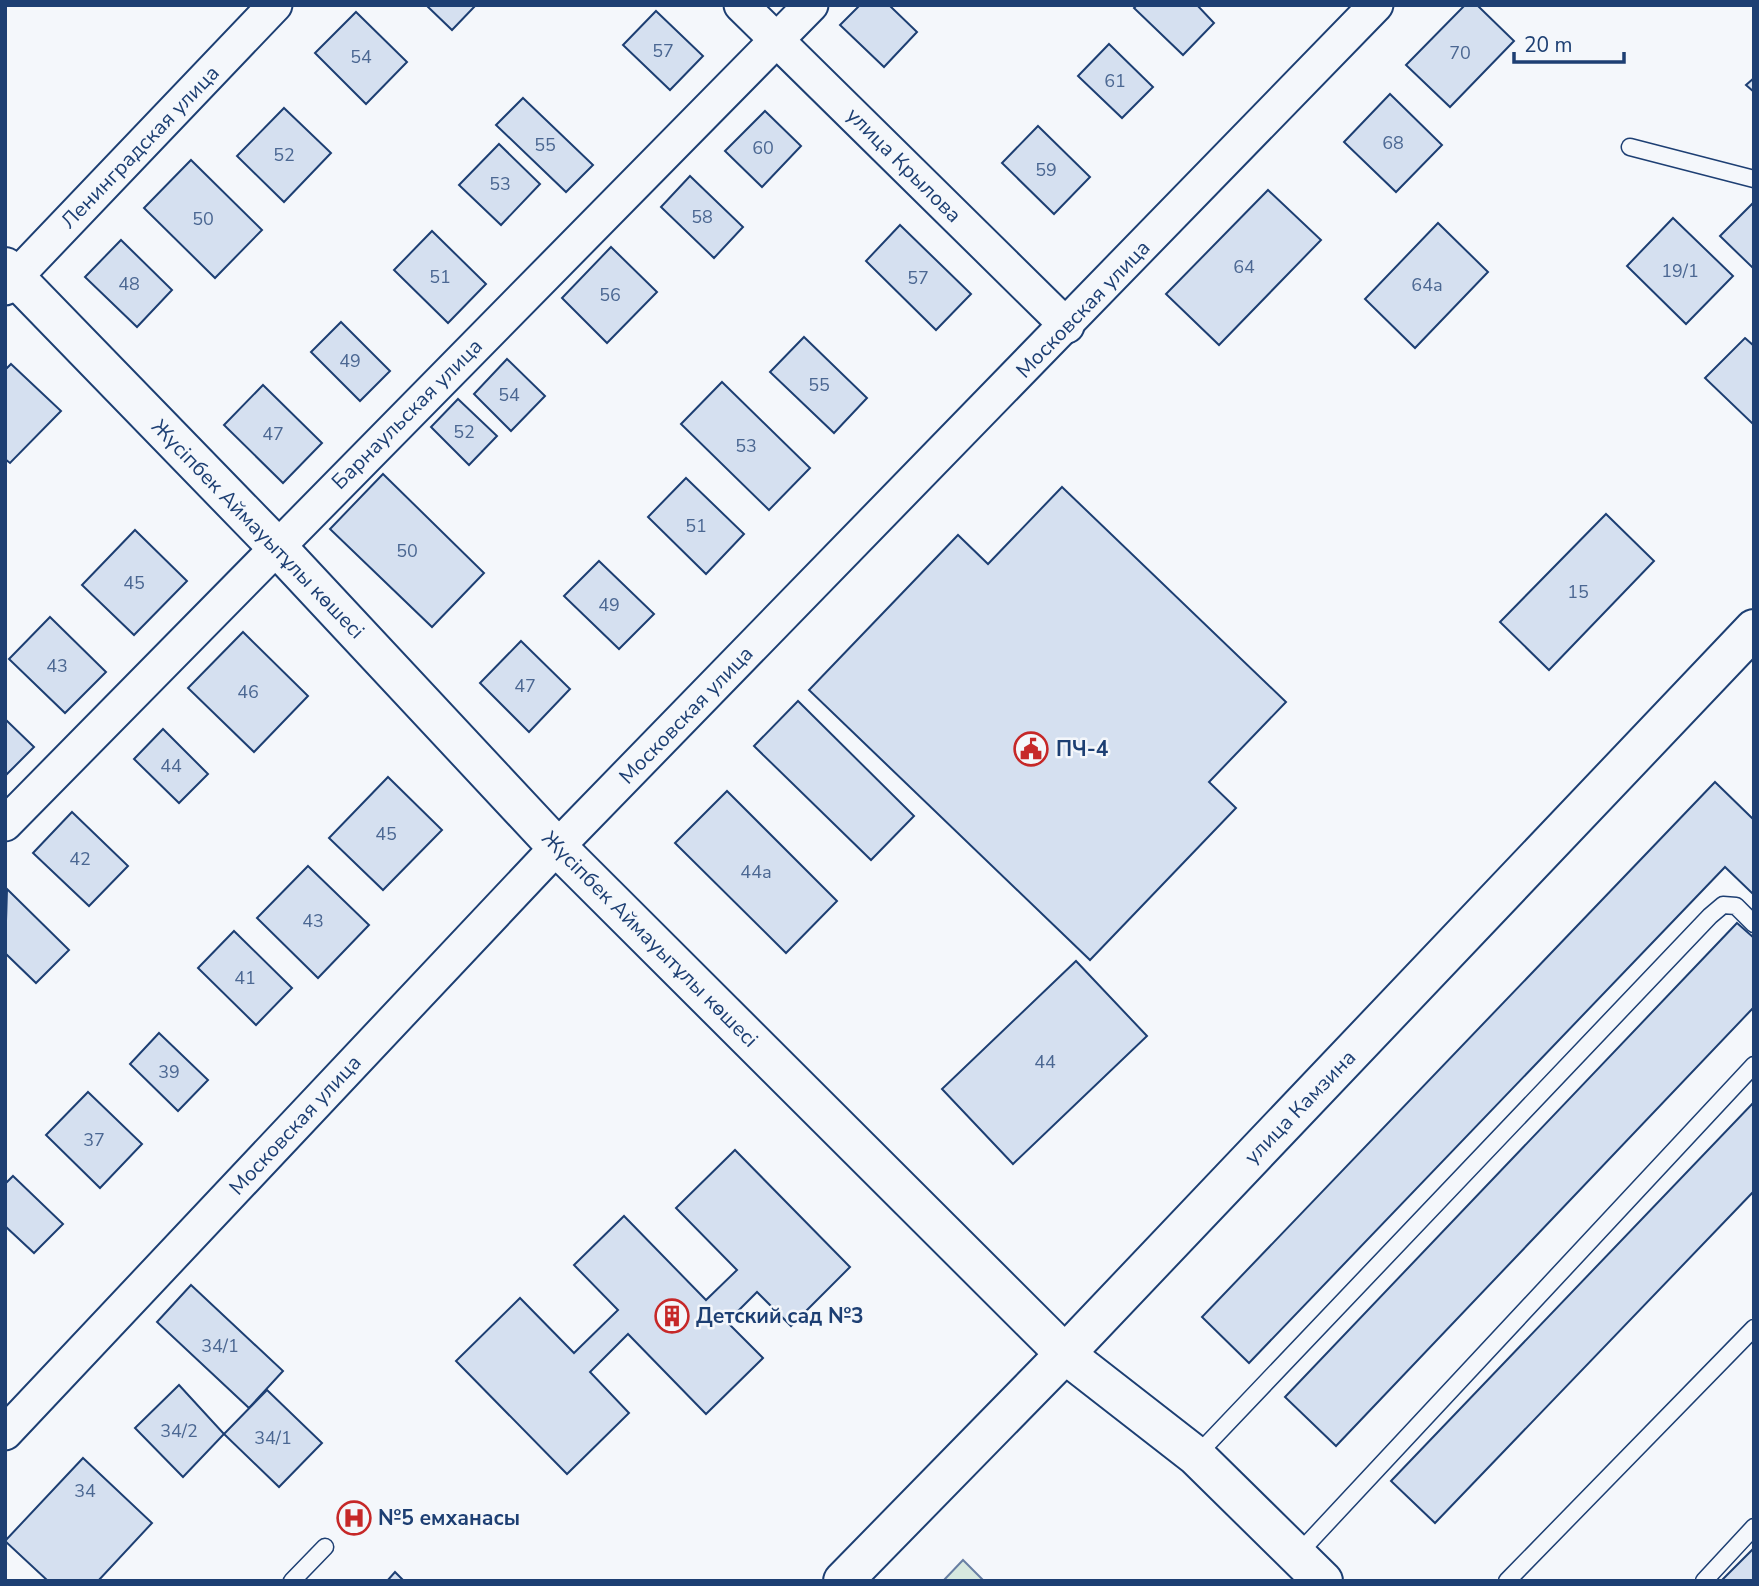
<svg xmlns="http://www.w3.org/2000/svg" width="1759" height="1586" viewBox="0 0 1759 1586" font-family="'Nunito Sans',sans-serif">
	<rect width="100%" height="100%" fill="#f4f7fb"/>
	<polygon fill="#d7e8df" stroke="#687fa3" stroke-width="2" points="963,1560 984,1581 943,1581"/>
	<g fill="#d5e0f0" stroke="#1d3f73" stroke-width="2">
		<polygon points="426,5 476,5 452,30"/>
		<polygon points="860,5 889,5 917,32 884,67 840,25"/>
		<polygon points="1137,5 1197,5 1214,23 1183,55 1134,8"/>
		<polygon points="1465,5 1477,5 1514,41 1450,107 1406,65"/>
		<polygon points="656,11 703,56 670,90 623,45"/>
		<polygon points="356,12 407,62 366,104 315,53"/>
		<polygon points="1109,44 1153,87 1122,118 1078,76"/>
		<polygon points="1754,78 1754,92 1746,85"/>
		<polygon points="1390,94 1442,145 1396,192 1344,142"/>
		<polygon points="523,98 593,165 566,192 496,125"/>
		<polygon points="284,108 331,153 284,202 237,156"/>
		<polygon points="765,111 801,146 762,187 725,151"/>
		<polygon points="1038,126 1090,177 1054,214 1002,163"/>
		<polygon points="499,144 540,184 501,225 459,185"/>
		<polygon points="191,160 262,230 215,278 144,208"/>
		<polygon points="690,176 743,227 714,258 661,207"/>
		<polygon points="1268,190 1321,240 1219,345 1166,294"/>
		<polygon points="1754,202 1754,269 1720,236"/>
		<polygon points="1673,218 1733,276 1686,324 1627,266"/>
		<polygon points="1438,223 1488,272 1415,348 1365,299"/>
		<polygon points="900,225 971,294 936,330 866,261"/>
		<polygon points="432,231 486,284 448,323 394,270"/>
		<polygon points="121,240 172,290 137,327 85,277"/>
		<polygon points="611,247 657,292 607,343 562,298"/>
		<polygon points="341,322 390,371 360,401 311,352"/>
		<polygon points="804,337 867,398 834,433 770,372"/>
		<polygon points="1745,338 1754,346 1754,425 1705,378"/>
		<polygon points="507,359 545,396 511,431 474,394"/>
		<polygon points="11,364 61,411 10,463 5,459 5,370"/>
		<polygon points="722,382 810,468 769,510 681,424"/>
		<polygon points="263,385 322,443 283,483 224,425"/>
		<polygon points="458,399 497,436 469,465 431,427"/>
		<polygon points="383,474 484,573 432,627 330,529"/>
		<polygon points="686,478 744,534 706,574 648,517"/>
		<polygon points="1062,487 1286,702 1209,782 1236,808 1090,960 809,690 958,535 988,564"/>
		<polygon points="1606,514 1654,561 1549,670 1500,622"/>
		<polygon points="135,530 187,581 134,635 82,585"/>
		<polygon points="599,561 654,614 619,649 564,596"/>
		<polygon points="50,617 106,672 65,713 9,659"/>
		<polygon points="243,632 308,696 254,752 188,688"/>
		<polygon points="521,641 570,689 529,732 480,683"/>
		<polygon points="798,701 914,816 871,860 754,746"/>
		<polygon points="5,719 34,747 5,776"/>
		<polygon points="163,729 208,774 179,803 134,759"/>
		<polygon points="388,777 442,830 383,890 329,838"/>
		<polygon points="1715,782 1754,820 1754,895 1725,867 1249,1363 1202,1317"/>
		<polygon points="727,791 837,901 786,953 675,843"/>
		<polygon points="72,812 128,866 89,906 33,853"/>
		<polygon points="308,866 369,925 318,978 257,918"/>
		<polygon points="7,889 69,950 36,983 5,953"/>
		<polygon points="1737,923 1754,938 1754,1007 1336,1446 1285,1397"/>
		<polygon points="234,931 292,988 256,1025 198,968"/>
		<polygon points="1076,961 1147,1036 1013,1164 942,1089"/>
		<polygon points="159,1033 208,1080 178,1111 130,1064"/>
		<polygon points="88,1092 142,1144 100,1188 46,1135"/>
		<polygon points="1754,1102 1754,1191 1435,1523 1391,1481"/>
		<polygon points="735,1150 850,1267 791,1326 757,1292 727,1322 763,1358 706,1414 628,1334 590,1372 629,1413 567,1474 456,1361 520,1298 574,1353 618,1310 574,1265 624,1216 706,1300 737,1270 676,1208"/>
		<polygon points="13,1176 63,1224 34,1253 5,1226 5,1184"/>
		<polygon points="191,1285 283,1371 249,1408 157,1322"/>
		<polygon points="179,1385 224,1434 183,1477 135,1428"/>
		<polygon points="267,1390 322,1443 279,1487 224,1434"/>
		<polygon points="83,1458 152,1523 98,1581 48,1581 5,1541"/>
		<polygon points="1754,1548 1754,1581 1721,1581"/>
		<polygon points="395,1572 404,1581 387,1581"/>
	</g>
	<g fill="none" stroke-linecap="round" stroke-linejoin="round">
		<defs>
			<g id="lane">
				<polyline points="1630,147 1754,179"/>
				<polyline points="1196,1456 1710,916 1723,905 1736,906 1754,924"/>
				<polyline points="1297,1555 1754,1065"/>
				<polyline points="292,1581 325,1547"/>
				<polyline points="1507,1581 1754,1328"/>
				<polyline points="1704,1581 1754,1527"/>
			</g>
			<g id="street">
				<polyline points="741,5 1067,326"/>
				<polyline points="5,288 275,5"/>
				<polyline points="5,824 811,5"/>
				<polyline points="5,1433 557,847 1376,5"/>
			</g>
			<g id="secondary">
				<polyline points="5,267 276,546 557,847 1065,1354 1196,1456 1323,1581"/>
				<polyline points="843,1581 1065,1354 1754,629"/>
			</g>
		</defs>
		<use href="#lane" stroke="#1d3f73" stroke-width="19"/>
		<use href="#street" stroke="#1d3f73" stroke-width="37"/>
		<use href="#secondary" stroke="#1d3f73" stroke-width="42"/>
		<use href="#lane" stroke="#f4f7fb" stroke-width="16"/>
		<use href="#street" stroke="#f4f7fb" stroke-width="33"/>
		<use href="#secondary" stroke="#f4f7fb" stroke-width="38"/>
	</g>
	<defs>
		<symbol id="civic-ring" viewBox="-11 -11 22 22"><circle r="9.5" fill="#f4f7fb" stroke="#c62828" stroke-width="1.5"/><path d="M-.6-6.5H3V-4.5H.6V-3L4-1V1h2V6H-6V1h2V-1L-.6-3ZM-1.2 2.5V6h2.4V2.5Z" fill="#c62828"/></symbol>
		<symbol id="building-ring" viewBox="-11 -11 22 22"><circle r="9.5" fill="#f4f7fb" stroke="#c62828" stroke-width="1.5"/><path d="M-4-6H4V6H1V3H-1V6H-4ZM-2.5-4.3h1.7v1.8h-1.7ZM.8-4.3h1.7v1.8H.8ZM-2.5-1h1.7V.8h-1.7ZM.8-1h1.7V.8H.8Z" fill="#c62828"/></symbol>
		<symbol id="hospital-ring" viewBox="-11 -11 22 22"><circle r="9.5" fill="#f4f7fb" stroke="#c62828" stroke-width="1.5"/><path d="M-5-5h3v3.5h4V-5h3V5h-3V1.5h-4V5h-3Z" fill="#c62828"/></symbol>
	</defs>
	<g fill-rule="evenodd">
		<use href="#civic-ring" x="1012" y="730" width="38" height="38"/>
		<use href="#building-ring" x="653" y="1297" width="38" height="38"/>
		<use href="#hospital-ring" x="335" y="1499" width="38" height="38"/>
	</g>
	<g text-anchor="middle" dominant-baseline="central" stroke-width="5" stroke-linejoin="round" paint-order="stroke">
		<g font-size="18" fill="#4b6792">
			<text x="663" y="51">57</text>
			<text x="1460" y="53">70</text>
			<text x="361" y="57">54</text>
			<text x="1115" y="81">61</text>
			<text x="1393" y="143">68</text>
			<text x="545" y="145">55</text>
			<text x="763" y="148">60</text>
			<text x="284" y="155">52</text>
			<text x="1046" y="170">59</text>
			<text x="500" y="184">53</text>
			<text x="702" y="217">58</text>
			<text x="203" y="219">50</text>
			<text x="1244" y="267">64</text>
			<text x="1680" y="271">19/1</text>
			<text x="440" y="277">51</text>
			<text x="918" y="278">57</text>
			<text x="129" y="284">48</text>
			<text x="1427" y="285">64а</text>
			<text x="610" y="295">56</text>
			<text x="350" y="361">49</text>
			<text x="819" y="385">55</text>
			<text x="509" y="395">54</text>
			<text x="464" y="432">52</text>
			<text x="273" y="434">47</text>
			<text x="746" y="446">53</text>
			<text x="696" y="526">51</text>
			<text x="407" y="551">50</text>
			<text x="134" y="583">45</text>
			<text x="1578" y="592">15</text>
			<text x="609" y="605">49</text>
			<text x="57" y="666">43</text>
			<text x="525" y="686">47</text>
			<text x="248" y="692">46</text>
			<text x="171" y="766">44</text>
			<text x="386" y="834">45</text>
			<text x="80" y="859">42</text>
			<text x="756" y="872">44а</text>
			<text x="313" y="921">43</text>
			<text x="245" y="978">41</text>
			<text x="1045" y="1062">44</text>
			<text x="169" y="1072">39</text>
			<text x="94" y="1140">37</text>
			<text x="220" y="1346">34/1</text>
			<text x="179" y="1431">34/2</text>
			<text x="273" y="1438">34/1</text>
			<text x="85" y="1491">34</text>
		</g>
		<g font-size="21" fill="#1d3f73" stroke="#f4f7fb">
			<text transform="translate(140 147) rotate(-46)">Ленинградская улица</text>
			<text transform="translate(904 165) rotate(45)">улица Крылова</text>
			<text transform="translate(1083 309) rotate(-46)">Московская улица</text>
			<text transform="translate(407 414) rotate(-45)">Барнаульская улица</text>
			<text transform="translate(258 529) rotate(46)">Жүсіпбек Аймауытұлы көшесі</text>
			<text transform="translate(686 715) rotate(-46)">Московская улица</text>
			<text transform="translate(650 939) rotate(45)">Жүсіпбек Аймауытұлы көшесі</text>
			<text transform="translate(1300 1107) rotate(-46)">улица Камзина</text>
			<text transform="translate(295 1125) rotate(-47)">Московская улица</text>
		</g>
		<g font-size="21" font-weight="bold" fill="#1d3f73" stroke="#f4f7fb" text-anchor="start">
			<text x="1056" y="749">ПЧ-4</text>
			<text x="696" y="1316">Детский сад №3</text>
			<text x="378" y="1518">№5 емханасы</text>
		</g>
	</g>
	<rect width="1759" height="1586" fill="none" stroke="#1d3f73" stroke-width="14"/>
	<path d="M1514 52v10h110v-10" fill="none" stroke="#1d3f73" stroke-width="3.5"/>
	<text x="1524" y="52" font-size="21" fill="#1d3f73" stroke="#f4f7fb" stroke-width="5" paint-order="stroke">20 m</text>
</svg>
